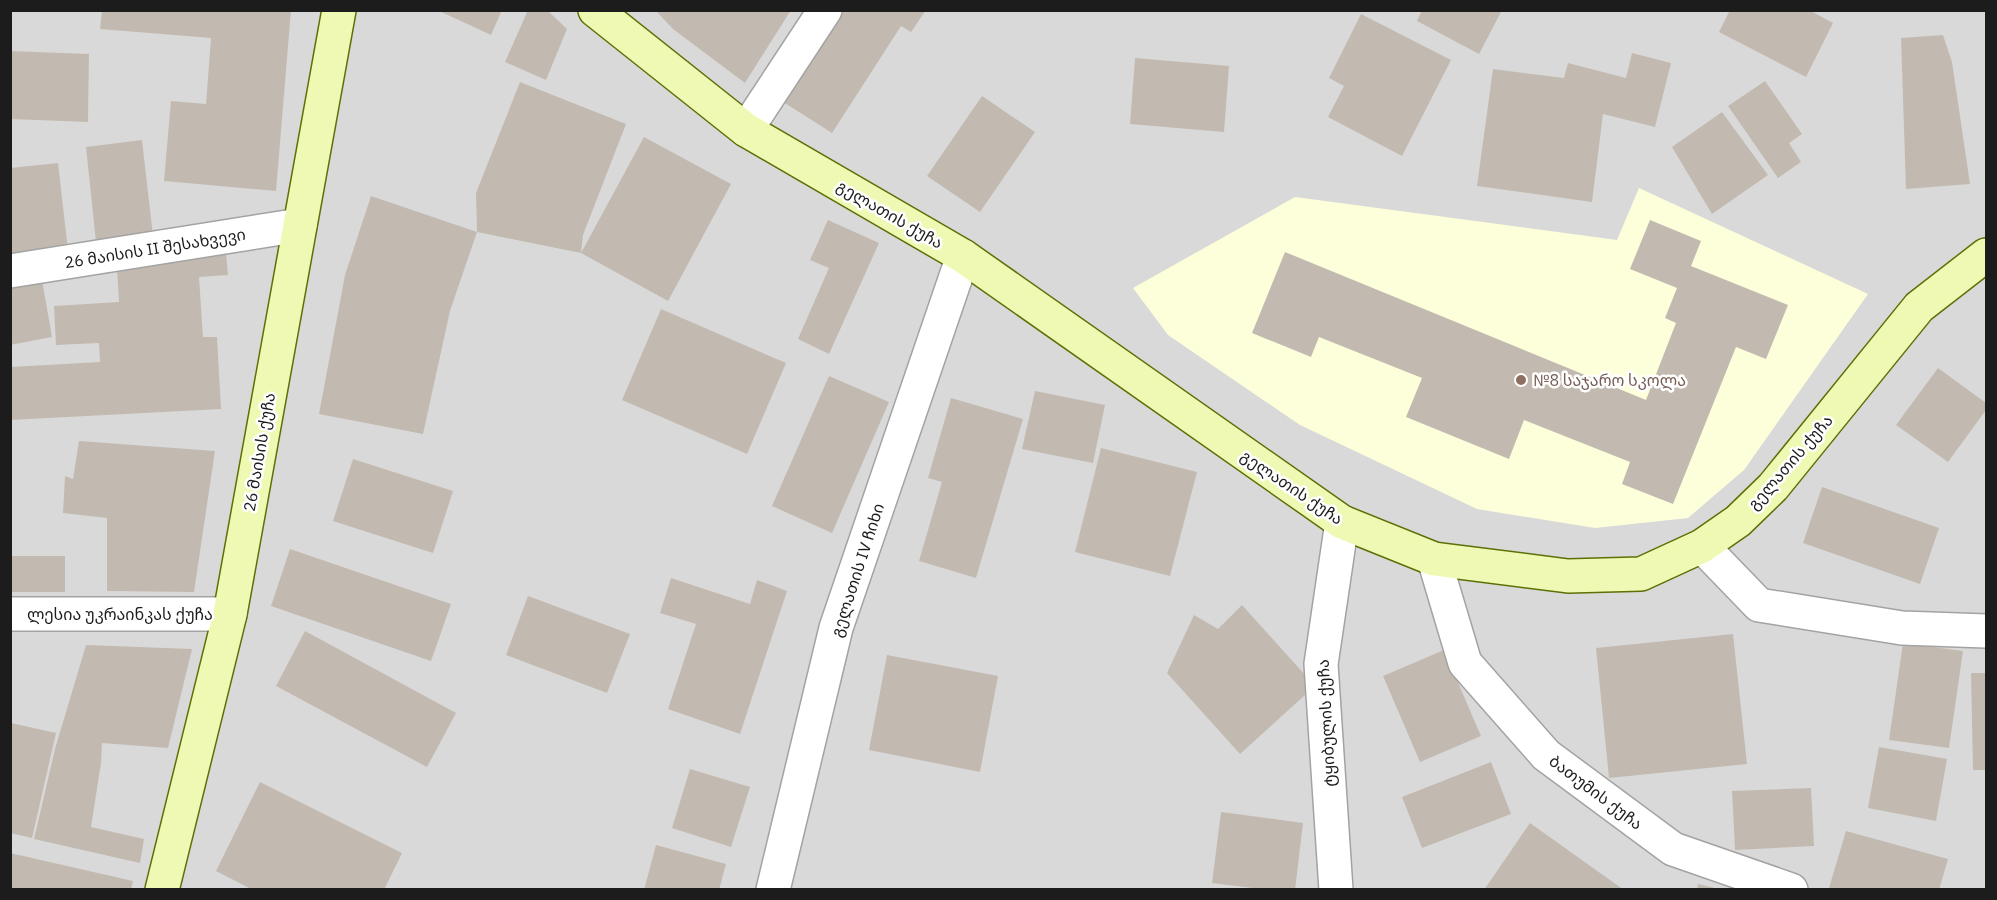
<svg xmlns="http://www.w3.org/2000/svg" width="1997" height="900" viewBox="0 0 1997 900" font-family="'IBM Plex Sans','Noto Sans Georgian',sans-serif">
	<rect width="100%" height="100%" fill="#edeae1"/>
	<polygon fill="#dad9d9" points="10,11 1986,11 1986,889 11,889"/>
	<polygon fill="#fcffd9" points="1639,188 1868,294 1744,470 1688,518 1595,528 1477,509 1300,425 1168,335 1133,288 1295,197 1617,240"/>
	<g fill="#c2bab1">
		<polygon points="102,10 291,10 276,191 164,181 171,101 206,104 211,38 100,29"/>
		<polygon points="437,10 502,10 491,35"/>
		<polygon points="528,10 547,10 567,29 546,80 505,62"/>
		<polygon points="655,10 791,10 745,83 673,29"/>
		<polygon points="838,10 926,10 911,32 901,26 832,133 780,100"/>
		<polygon points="1422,10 1502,10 1479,54 1417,21"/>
		<polygon points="1730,10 1809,10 1833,23 1806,77 1719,32"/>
		<polygon points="1361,14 1451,60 1402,156 1328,117 1344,86 1329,78"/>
		<polygon points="1943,35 1952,62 1970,184 1906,189 1901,38"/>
		<polygon points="10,51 89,54 88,122 10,119"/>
		<polygon points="1632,53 1671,63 1655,127 1603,114 1592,202 1477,186 1493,69 1564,78 1568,63 1626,78"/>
		<polygon points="1135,58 1229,66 1224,132 1130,124"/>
		<polygon points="1765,81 1802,134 1789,143 1801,162 1778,178 1728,106"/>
		<polygon points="520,82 626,124 583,235 581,253 477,232 450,311 423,434 319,414 345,275 371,196 477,232 476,193"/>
		<polygon points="982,96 1035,132 980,212 927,176"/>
		<polygon points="1722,112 1768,175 1712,214 1672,147"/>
		<polygon points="644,137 731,184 668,301 581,253"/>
		<polygon points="142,140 153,236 96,242 86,147"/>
		<polygon points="58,163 68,250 10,257 10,168"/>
		<polygon points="828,220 879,243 829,354 798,339 829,268 810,260"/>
		<polygon points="1650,220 1701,241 1691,266 1788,305 1766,359 1736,347 1673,504 1622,484 1630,462 1524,420 1509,459 1406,417 1422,378 1319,337 1311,357 1252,333 1285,252 1646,400 1676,323 1665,318 1677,288 1630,269"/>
		<polygon points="226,253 228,275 199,277 203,337 217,337 221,409 10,420 10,367 100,362 99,343 56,345 54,306 119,302 117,269"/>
		<polygon points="42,280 52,337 10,345 10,286"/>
		<polygon points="661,309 786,363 747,454 622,400"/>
		<polygon points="1938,368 1986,403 1986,410 1948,462 1896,425"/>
		<polygon points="829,376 889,402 832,533 772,506"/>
		<polygon points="1035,391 1105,405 1093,463 1022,449"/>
		<polygon points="951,398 1023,419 976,578 919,561 942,482 928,478"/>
		<polygon points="79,441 215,451 194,592 107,591 107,518 63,513 65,476 73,479"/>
		<polygon points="1101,448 1197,472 1170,576 1075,552"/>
		<polygon points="353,459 453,491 433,553 333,521"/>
		<polygon points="1822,487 1939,528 1920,584 1803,543"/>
		<polygon points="290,549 451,604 431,661 271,606"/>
		<rect x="10" y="556" width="55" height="36"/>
		<polygon points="671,578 750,604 757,580 787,591 740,734 668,709 696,624 660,613"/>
		<polygon points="528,596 630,634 607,693 506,655"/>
		<polygon points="1242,605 1315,686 1240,754 1167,673 1194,615 1218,629"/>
		<polygon points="305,631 456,713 427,767 276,686"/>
		<polygon points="1733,634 1747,764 1609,778 1596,648"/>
		<polygon points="1903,643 1963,651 1949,748 1889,740"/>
		<polygon points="86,645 192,649 168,748 102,743 101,763 91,827 144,839 140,863 34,839 55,749"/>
		<polygon points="1444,650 1481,736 1420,762 1383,676"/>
		<polygon points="887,655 998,676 980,772 869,750"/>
		<polygon points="1971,673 1986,673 1986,770 1973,770"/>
		<polygon points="11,723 56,733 32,838 10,833"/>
		<polygon points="1879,747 1947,759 1936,821 1868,808"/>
		<polygon points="1491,762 1511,814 1422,848 1402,797"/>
		<polygon points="690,769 750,787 731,847 672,828"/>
		<polygon points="260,782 402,853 384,890 253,890 216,871"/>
		<polygon points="1811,788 1814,846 1735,850 1732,791"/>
		<polygon points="1221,812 1303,823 1295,890 1268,890 1212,883"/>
		<polygon points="1530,823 1624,890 1484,890"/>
		<polygon points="1846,831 1948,859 1939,890 1829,888"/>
		<polygon points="656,845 726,864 719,890 644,890"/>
		<polygon points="10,853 133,881 131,890 10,890"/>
		<polygon points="1698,884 1719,889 1719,890 1697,890"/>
	</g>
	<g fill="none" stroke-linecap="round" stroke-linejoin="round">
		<defs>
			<g id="street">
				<polyline points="746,130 825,10"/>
				<polyline points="10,271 300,225"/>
				<polyline points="1702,546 1759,605 1902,628 1986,631"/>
				<polyline points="1434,559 1465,663 1546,755 1673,849 1791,890"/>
				<polyline points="10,614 230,614"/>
				<polyline points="773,890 836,628 963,256"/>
				<polyline points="1336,890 1321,664 1342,522"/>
			</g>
			<g id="secondary">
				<polyline points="595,10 746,130 963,256 1342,522 1434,559 1568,576 1641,574 1702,546 1738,521 1773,487 1919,307 1986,255"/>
				<polyline points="162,890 230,614 339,10"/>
			</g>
		</defs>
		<use href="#street" stroke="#a3a3a3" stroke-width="36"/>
		<use href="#secondary" stroke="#5c7005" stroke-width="36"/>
		<use href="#street" stroke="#fff" stroke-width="33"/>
		<use href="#secondary" stroke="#eff9b4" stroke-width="33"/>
	</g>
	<circle fill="#8d6e63" stroke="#fff" stroke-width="2" cx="1521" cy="380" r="6"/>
	<g text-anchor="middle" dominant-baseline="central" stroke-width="5" stroke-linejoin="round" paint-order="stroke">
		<g font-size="16" fill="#1c1c1c" stroke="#fff">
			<text transform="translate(890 214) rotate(30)">გელათის ქუჩა</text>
			<text transform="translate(155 248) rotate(-9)">26 მაისის II შესახვევი</text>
			<text transform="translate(259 452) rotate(-80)">26 მაისის ქუჩა</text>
			<text transform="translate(1790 462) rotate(-49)">გელათის ქუჩა</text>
			<text transform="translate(1292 487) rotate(34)">გელათის ქუჩა</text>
			<text transform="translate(857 570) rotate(-72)">გელათის IV ჩიხი</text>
			<text x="120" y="614">ლესია უკრაინკას ქუჩა</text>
			<text transform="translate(1326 723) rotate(-93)">ტყიბულის ქუჩა</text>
			<text transform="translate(1596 792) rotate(37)">ბათუმის ქუჩა</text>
		</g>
		<g font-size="16" fill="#785e54" stroke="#fff" text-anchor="start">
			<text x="1533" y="380">№8 საჯარო სკოლა</text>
		</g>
	</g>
	<rect width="1997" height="900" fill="none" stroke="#1c1c1c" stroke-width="24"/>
</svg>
